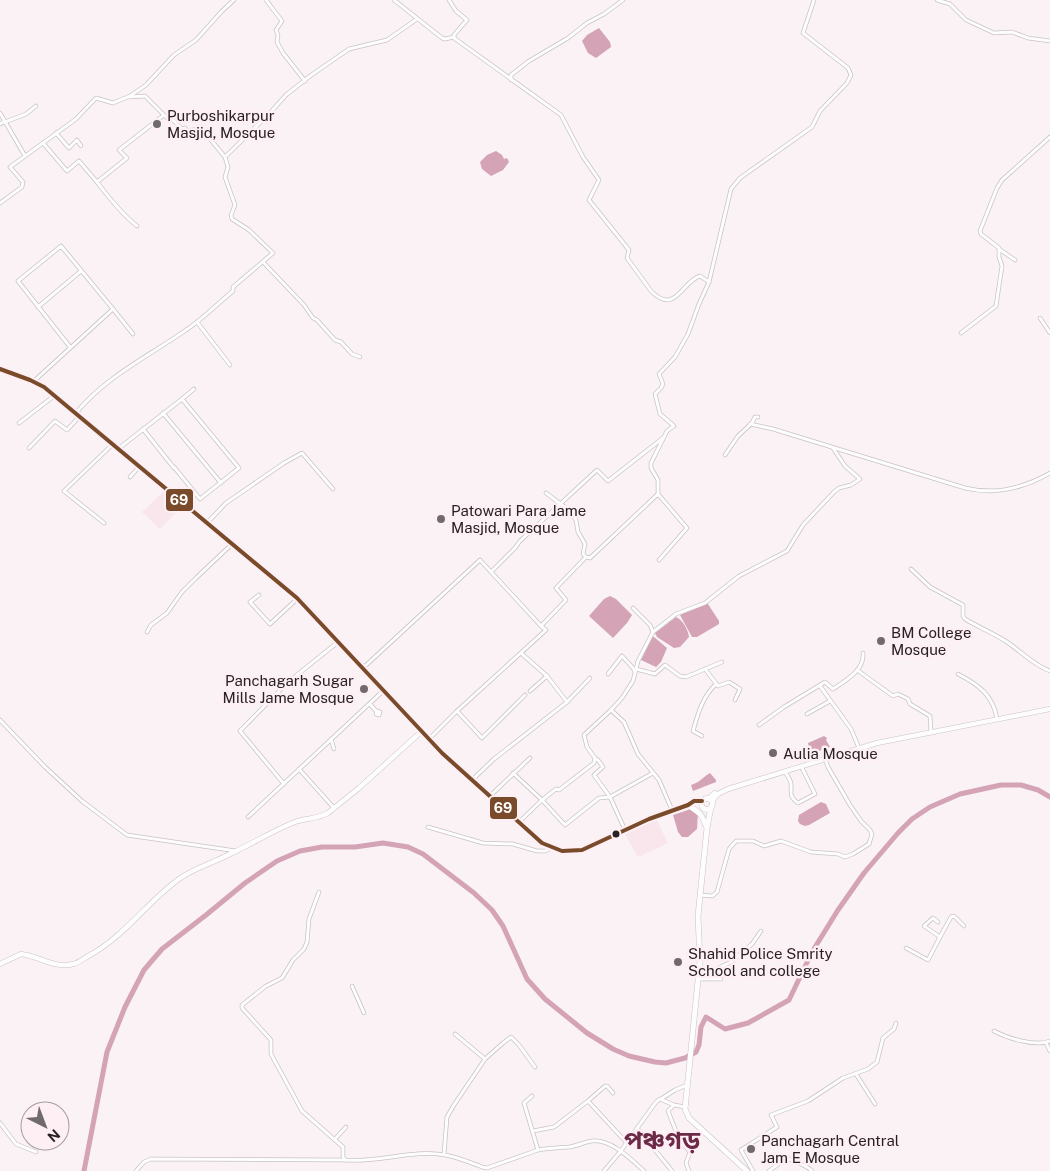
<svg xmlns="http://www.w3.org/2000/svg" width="1050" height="1171" viewBox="0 0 1050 1171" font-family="'Public Sans','Noto Sans Bengali',sans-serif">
	<rect width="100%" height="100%" fill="#faf2f5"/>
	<g fill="#f8e6ec">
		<polygon points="163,492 180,508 160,529 142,512"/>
		<polygon points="656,819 668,843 638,857 625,834"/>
	</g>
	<g fill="#d4a3b5">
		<polygon points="599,28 610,42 611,47 596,58 588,53 582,41 587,35"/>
		<polygon points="496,151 502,155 504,159 507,158 509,162 503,170 491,176 482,169 480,162 487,155"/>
		<polygon points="610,596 616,599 632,615 627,623 613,638 589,616 604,599"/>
		<polygon points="708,604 719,621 719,624 697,637 692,637 680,615 706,604"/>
		<path d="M676,617C683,620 688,630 689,637L680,647L674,648L657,637L655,633Z"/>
		<polygon points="652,637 654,637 667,648 661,662 656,667 641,660"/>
		<polygon points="824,736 827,738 826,740 830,747 816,752 809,749 808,743"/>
		<path d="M710,773L716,780V782L693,791L691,785C699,783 703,777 710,773Z"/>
		<polygon points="821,802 826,804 830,813 809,825 805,826 800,824 798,821 799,815"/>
		<polygon points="691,809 698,812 697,829 688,837 682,837 678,832 673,815"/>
	</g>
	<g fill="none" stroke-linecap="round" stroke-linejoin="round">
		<polyline stroke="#d4a3b5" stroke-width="5" points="84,1171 107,1052 125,1007 144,970 162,949 206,915 245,883 277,861 300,851 322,847 355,847 383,843 408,847 423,854 474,893 492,910 503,926 527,979 545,999 587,1033 613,1049 629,1056 655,1062 666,1063 685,1058 696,1052 699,1045 701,1027 706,1017 725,1029 748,1023 789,1000 812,952 838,910 864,873 898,833 912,819 930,807 960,794 1001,785 1021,785 1038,790 1050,797"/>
		<defs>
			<g id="minor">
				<polyline points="266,0 282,21 276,30 278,35 277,42 283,53 305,81"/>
				<polyline points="394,0 442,38 445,39 454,37"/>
				<path d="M449,0L456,11L467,20L454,35V38L561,115L583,157L599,180L589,200L629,250L627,258L651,291C676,316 682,281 700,276L709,282"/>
				<polyline points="937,0 950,4 966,20 994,33 1012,32 1028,38 1050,41"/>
				<polyline points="511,80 511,75 529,61 568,38 587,23 604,14 623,0"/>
				<polyline points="128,97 145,96 169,120 172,119 182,129 185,128 188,131 201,128 225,157"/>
				<polyline points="0,113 25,156"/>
				<polyline points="5,122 26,114 36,106"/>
				<polyline points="0,124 5,121"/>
				<polyline points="56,133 69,148 77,140 81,146"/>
				<polyline points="43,143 67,171 79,161 97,182"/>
				<polyline points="0,203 22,187 23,182 10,167 76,119 96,98 113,103 130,96 146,85 174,55 196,40 222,11 234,0"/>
				<path d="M137,226C122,214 109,198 97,182L127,158L119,150L164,115"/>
				<polyline points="999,249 1015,260"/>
				<polyline points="263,262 304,305 313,318 317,320 335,340 341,342 352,354 360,357"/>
				<polyline points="38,307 81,271"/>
				<polyline points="113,309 133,334"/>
				<polyline points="1040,318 1050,333"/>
				<polyline points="197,322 230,365"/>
				<polyline points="961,333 996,306 1002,266 999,257 999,248 981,234 980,231 997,188 1002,180 1050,137"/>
				<polyline points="34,381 113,309 61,246 18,281 70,347"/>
				<polyline points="182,399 194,389"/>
				<path d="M76,413C105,377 149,356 186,330C203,319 217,304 233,291V287L273,253L249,230L232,219L231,215L235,205L225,177L228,167L225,157L269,114L286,95L310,76L349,49L387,40L417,19"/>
				<polyline points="163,413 221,483"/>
				<polyline points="19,423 54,396"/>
				<path d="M750,424L773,429L965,488C994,495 1024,488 1050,473"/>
				<polyline points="143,429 174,468"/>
				<polyline points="29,448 55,421 67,430 79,417"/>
				<polyline points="118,449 182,399 239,468 200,499 174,467"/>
				<polyline points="725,455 738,436 752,423 755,417 758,417"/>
				<polyline points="130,477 139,467"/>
				<polyline points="546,493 566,508 576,520 578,532 585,544 583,554 586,557"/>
				<polyline points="658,494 658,480 651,468 651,463 667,431 674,426 660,414 655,394 661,388 663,384 659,374 675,357 688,334 699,304 709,282 731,189 740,178 812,127 820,111 847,83 851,75 848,68 803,33 814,0"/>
				<polyline points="104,523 64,491 113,444"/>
				<polyline points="207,523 226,503 284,463 302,453 333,489"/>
				<path d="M911,569L930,587L963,605V616L965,619C978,627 993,633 1007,642C1022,652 1033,665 1050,671"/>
				<polyline points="491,572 515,548 520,541 597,470 608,481 663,438"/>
				<polyline points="259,595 250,602 270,624 297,599"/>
				<polyline points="633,608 650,625 653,632"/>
				<polyline points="147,632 151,625 167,613 182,592 196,578 232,544"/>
				<polyline points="363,668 480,560 541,626"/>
				<polyline points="636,669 655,674 665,665 680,676 686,677 722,662"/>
				<polyline points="705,669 718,686 729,682 740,689 735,700"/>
				<polyline points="857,670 893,696 898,694 908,699 910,704 930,716 931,733"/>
				<polyline points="608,674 622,656 633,668 635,672"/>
				<path d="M958,674C979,685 993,695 997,719"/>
				<polyline points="820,686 851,729 859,748"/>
				<polyline points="530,691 547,676"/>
				<polyline points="567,702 590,678"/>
				<polyline points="370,704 376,711"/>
				<polygon points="377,711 380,712 379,715 376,714"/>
				<polyline points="457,711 482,738 525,695"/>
				<polyline points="807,714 830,701"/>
				<polyline points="0,720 45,767 82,801 127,835 236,851"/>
				<path d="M759,725L784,707L825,682L833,689C845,681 865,670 863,653"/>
				<path d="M702,736L693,731C698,713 703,696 716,684"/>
				<polyline points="331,739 334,749"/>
				<polyline points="429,739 457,711 546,630 541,626 566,600 556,588 586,557 590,558 658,494 687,528 659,560"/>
				<polyline points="595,759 598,760 603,767 594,775 610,797 653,773"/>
				<polyline points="299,769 334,808"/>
				<path d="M785,772C787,775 791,780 791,784C792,793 788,796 798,803L815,794L801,766"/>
				<polyline points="513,773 542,800 556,789 559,790 594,763 595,758 587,747 584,735 611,710"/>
				<polyline points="472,780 494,759 567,702 547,676 522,654"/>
				<polyline points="284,784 240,731 287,683 338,642"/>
				<polyline points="490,796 530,758"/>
				<polyline points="672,810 659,780 638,754 624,722 611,710 622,698 633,681 638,661 653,632 676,614 705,603 739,576 787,551 803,525 834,492 839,488 851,485 860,479 845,466 833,448"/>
				<polyline points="248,817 383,691"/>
				<polyline points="518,823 542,800 565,825 599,798 610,797 625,830"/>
				<polyline points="428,827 483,843 513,844 537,851 545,851 552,848"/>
				<path d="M319,892L309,919L307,942L304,949L293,960L282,978L266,986L242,1005V1008L271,1040V1054L302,1111L343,1147V1157L345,1160C378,1163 414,1149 445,1155C458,1157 471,1163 482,1167L487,1168L538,1150"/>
				<polyline points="700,895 712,896 717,892 729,849 736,841 753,841 764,846 781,841 811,852 838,854 845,857 853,854 869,844 872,834 870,830 861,821 850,805 828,767 825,759"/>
				<polyline points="938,922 933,918 924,926 940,937 951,917 954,916 964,926"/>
				<polyline points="906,948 928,960 940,937"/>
				<polyline points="699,977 731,962 752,944 761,931"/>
				<polyline points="698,979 721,979"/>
				<polyline points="352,986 364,1013"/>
				<path d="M994,1031C1007,1038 1035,1047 1050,1041"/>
				<polyline points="455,1034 485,1059"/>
				<polyline points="1046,1043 1050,1051"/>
				<polyline points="856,1074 875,1104"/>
				<path d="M532,1096L524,1103L538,1150C549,1148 559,1148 569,1147C577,1146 584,1142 592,1141C611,1139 631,1159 644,1171"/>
				<polyline points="661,1099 675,1090 687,1085"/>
				<polyline points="588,1101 605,1086 607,1086 613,1093"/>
				<polyline points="674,1105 668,1111 679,1139 690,1152 686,1163 689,1171"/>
				<polyline points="0,1123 16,1144 36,1152"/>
				<polyline points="637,1128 672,1171"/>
				<polyline points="533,1131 554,1127 588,1101 626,1142"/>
				<polyline points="335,1139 346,1127"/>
				<polyline points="444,1154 447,1117 454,1105 485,1059 503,1043 511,1037 519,1045 535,1067"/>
				<polyline points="136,1171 144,1162 151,1159 345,1160"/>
				<polyline points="604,1171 620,1152 656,1102 660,1099 674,1105 685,1107"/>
				<polyline points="753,1171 741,1150 777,1127 771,1115 808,1101 843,1078 868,1069 877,1062 883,1038 894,1029 896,1023"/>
				<path d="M769,1171L787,1158C796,1163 805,1164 812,1171"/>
			</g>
			<g id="major">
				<polyline points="708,799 715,793"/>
				<polyline points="712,801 718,794 728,789 877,743 1050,709"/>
				<path d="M0,964L21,954C39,956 55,969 73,964C79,963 84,958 90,955C126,935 146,903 179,879C194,868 213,863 230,854C252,844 272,831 295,822C305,818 318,819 328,813L359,788L422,731"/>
			</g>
			<g id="highway">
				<polyline points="0,369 30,380 44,387 297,598 442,753 542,843 562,851 582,850 649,819 688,805 694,801 702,801"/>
				<circle cx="707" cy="804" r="5.5"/>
				<path d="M688,805C699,813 701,812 706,826"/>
				<polyline points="711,807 707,828 698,916 700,961 685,1109 689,1118 747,1171"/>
			</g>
		</defs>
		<use href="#minor" stroke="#c9c3c5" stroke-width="4.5"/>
		<use href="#major" stroke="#c9c3c5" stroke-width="5.5"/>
		<use href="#highway" stroke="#c9c3c5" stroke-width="6"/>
		<use href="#minor" stroke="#fefdfe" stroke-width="3"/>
		<use href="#major" stroke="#fefdfe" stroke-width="4.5"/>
		<use href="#highway" stroke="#fefdfe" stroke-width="5"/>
		<defs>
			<polyline id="bus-1" points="0,369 30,380 44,387 297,598 442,753 542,843 562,851 582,850 649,819 688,805 694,801 702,801"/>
		</defs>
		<use href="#bus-1" stroke="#fdeff4" stroke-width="8"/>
		<use href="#bus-1" stroke="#7a4b2a" stroke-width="4"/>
	</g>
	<g fill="#716a6c" stroke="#fdeff4" stroke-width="2">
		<circle cx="157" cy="124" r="5"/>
		<circle cx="441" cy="519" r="5"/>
		<circle cx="881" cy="641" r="5"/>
		<circle cx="364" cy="689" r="5"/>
		<circle cx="773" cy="753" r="5"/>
		<circle cx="678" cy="962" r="5"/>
		<circle cx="751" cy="1149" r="5"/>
	</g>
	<circle fill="#272123" stroke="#fdeff4" stroke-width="2" cx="616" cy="834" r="4.5"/>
	<g text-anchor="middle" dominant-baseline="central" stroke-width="5" stroke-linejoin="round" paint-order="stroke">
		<g font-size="15" fill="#272123" stroke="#fdeff4" text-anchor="start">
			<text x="167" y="115">Purboshikarpur<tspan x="167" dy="17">Masjid, Mosque</tspan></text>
			<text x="451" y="510">Patowari Para Jame<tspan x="451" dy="17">Masjid, Mosque</tspan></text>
			<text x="891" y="632">BM College<tspan x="891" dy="17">Mosque</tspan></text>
			<text x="354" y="680" text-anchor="end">Panchagarh Sugar<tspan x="354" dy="17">Mills Jame Mosque</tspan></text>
			<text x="783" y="753">Aulia Mosque</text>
			<text x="688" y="953">Shahid Police Smrity<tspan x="688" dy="17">School and college</tspan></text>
			<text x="761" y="1140">Panchagarh Central<tspan x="761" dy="17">Jam E Mosque</tspan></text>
		</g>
		<g font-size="25" font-weight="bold" fill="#6c2a46" stroke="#fdeff4">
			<text x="662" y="1140">পঞ্চগড়</text>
		</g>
	</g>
	<g stroke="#fdeff4" stroke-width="2">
		<rect x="165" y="488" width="29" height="24" rx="5" fill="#7a4b2a"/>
		<rect x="489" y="796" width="29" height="24" rx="5" fill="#7a4b2a"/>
	</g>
	<g font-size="14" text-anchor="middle" font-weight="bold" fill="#fff">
		<text x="179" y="505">69</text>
		<text x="503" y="813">69</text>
	</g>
	<g transform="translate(45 1126) rotate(138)"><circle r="24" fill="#fdeff4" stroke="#a79da0"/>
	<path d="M0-4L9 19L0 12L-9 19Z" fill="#716a6c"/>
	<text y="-8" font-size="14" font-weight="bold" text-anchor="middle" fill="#272123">N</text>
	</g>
</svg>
